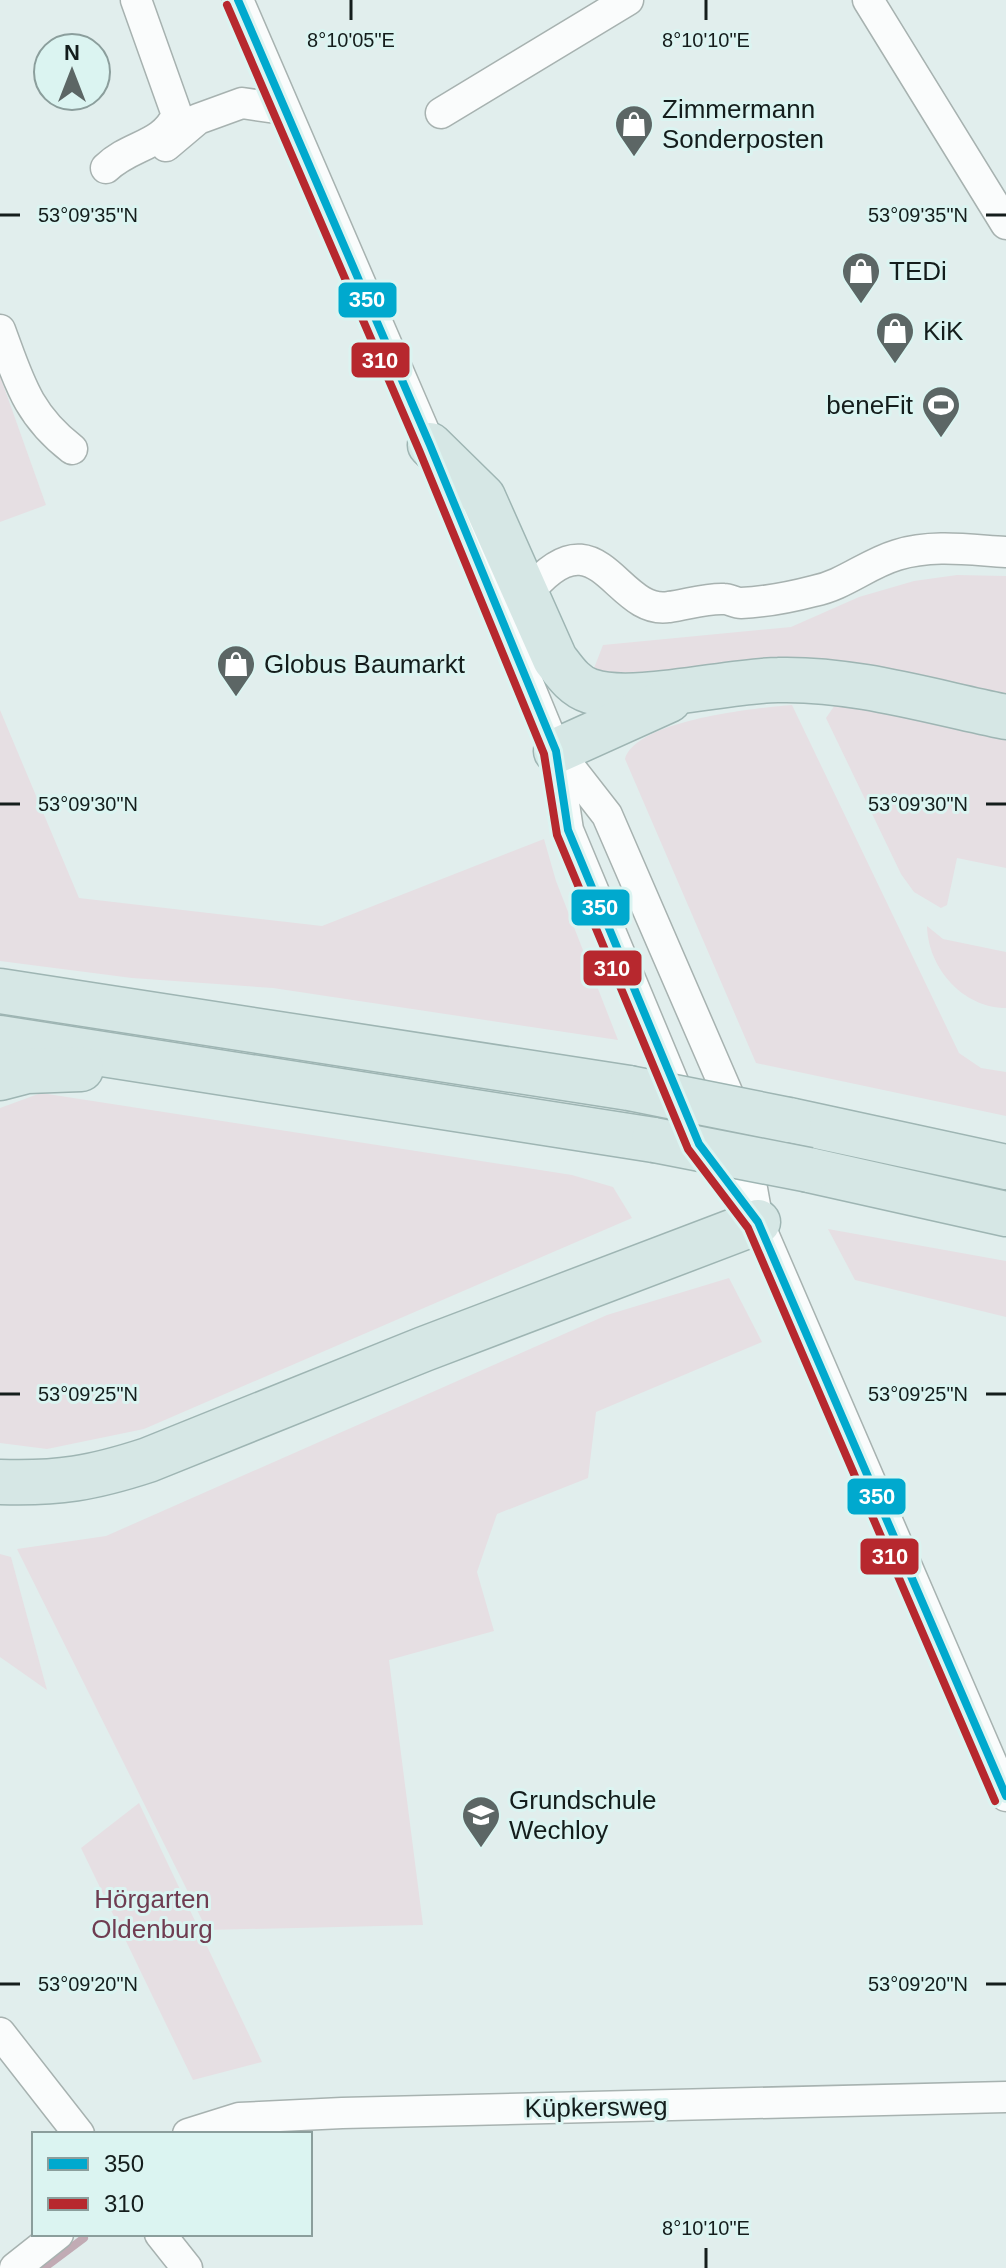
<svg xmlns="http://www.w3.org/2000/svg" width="1006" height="2268" viewBox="0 0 1006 2268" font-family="Helvetica,sans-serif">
	<rect width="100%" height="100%" fill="#e1eeed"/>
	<g fill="#e6dfe3">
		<polygon points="0,376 46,505 0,522"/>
		<polygon points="957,575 1006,576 1006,699 639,683 591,676 603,645 791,627 859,597 914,581"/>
		<path d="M792,705L959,1053L981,1068L1006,1072V1116L756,1063L625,759C636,720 756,708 792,705Z"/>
		<polygon points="835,705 1006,734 1006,868 957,858 947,905 941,908 914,892 901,874 826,718"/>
		<polygon points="0,710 79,898 322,926 544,839 556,881 618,1040 273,988 132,978 0,961"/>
		<path d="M927,926L943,939L1006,952V1008C963,1008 928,968 927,926Z"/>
		<polygon points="41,1093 572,1175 613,1187 632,1218 144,1429 47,1449 0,1443 0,1108"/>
		<polygon points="828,1229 1006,1261 1006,1317 855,1280"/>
		<polygon points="729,1278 762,1342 596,1412 588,1478 497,1514 477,1572 494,1631 389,1660 423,1925 207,1930 17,1549 106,1536 607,1315"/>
		<polygon points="0,1554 11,1557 47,1690 0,1657"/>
		<polygon points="139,1803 262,2062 193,2080 81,1848"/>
	</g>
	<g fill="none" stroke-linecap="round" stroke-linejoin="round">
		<polyline stroke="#c1abb4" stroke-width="8" points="44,2268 84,2238"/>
		<defs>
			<g id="minor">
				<polyline points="238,0 430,445 556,751 568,830 699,1144 758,1222"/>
				<polyline points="868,0 1006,224"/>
				<polyline points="441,113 628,0"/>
				<polyline points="166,146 198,119 242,103 283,109"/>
				<path d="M106,168C131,144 162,147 177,115L136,0"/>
				<path d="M0,330C19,381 27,414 72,449"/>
				<path d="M527,594C599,506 615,616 669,607C686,605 706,598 724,599C730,599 735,603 741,603C765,602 791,597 814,591C844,585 867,564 897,555C933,544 970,550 1006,552"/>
				<polyline points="558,752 607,815 740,1122 758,1222 1006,1796"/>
				<polyline points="0,2033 79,2134"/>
				<polyline points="188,2134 239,2118 342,2113 1006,2097"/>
				<polyline points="160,2234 187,2268"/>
				<polyline points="15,2268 58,2234"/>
			</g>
			<g id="highway">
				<path d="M430,445L483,497L555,659C565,672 574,686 590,691C632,706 730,680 778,680C854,678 932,702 1006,717"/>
				<polyline points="556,751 669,700"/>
				<polyline points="0,991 629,1088"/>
				<polyline points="0,1038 654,1140"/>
				<polyline points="0,1078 27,1071 81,1069"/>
				<polyline points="789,1120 1006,1167"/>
				<polyline points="809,1170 1006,1214"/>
				<path d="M0,1482C58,1484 93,1478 148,1460L424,1349L758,1222"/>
			</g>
		</defs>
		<use href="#minor" stroke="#a7b2b0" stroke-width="33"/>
		<use href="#highway" stroke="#9eb5b3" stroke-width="47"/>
		<use href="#minor" stroke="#fafcfc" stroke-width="30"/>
		<use href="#highway" stroke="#d6e7e5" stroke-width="44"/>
		<defs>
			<g id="highway-bridge">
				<polyline points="629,1088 789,1120"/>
				<polyline points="654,1140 809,1170"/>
			</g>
		</defs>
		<use href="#highway-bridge" stroke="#9eb5b3" stroke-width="47" stroke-linecap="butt"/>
		<use href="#highway-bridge" stroke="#d6e7e5" stroke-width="44"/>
		<defs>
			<polyline id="bus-1" points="238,0 430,445 556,751 568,830 699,1144 758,1222 1006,1796"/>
			<polyline id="bus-2" points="227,5 419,450 544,754 557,835 688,1149 748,1228 995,1801"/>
		</defs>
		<use href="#bus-1" stroke="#dbf4f1" stroke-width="14"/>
		<use href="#bus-2" stroke="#dbf4f1" stroke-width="14"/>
		<use href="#bus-1" stroke="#00a9ce" stroke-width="8"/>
		<use href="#bus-2" stroke="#b7282e" stroke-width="8"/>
	</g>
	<path fill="none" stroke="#141d1c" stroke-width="3" d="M351,0V20M706,0V20M0,215H20M986,215H1006M0,804H20M986,804H1006M0,1394H20M986,1394H1006M0,1984H20M986,1984H1006M706,2248V2268"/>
	<defs>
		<symbol id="shop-pin" viewBox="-11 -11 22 30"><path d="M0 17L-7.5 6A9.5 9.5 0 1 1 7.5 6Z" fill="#5c6665" stroke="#dbf4f1"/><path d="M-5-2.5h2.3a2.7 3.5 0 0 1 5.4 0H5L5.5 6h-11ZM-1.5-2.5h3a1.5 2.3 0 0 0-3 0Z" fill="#fff"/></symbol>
		<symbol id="stadium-pin" viewBox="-11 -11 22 30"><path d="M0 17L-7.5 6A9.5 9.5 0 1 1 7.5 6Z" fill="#5c6665" stroke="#dbf4f1"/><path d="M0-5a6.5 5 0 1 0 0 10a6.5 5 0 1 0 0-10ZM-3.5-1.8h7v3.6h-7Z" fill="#fff"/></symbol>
		<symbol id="school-pin" viewBox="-11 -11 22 30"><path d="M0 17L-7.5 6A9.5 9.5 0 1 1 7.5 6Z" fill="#5c6665" stroke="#dbf4f1"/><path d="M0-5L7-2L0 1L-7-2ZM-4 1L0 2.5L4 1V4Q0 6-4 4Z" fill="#fff"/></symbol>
	</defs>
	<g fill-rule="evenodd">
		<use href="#shop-pin" x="612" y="102" width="44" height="60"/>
		<use href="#shop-pin" x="839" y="249" width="44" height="60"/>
		<use href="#shop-pin" x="873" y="309" width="44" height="60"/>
		<use href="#stadium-pin" x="919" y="383" width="44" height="60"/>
		<use href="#shop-pin" x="214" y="642" width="44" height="60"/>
		<use href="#school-pin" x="459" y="1793" width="44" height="60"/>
	</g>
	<g text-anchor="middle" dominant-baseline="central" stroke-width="6" stroke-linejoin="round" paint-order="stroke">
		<g font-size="26" fill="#141d1c" stroke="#dbf4f1" text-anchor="start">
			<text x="662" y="109">Zimmermann<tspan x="662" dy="30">Sonderposten</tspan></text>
			<text x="889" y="271">TEDi</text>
			<text x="923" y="331">KiK</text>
			<text x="913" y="405" text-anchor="end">beneFit</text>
			<text x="264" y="664">Globus Baumarkt</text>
			<text x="509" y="1800">Grundschule<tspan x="509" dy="30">Wechloy</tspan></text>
		</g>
		<g font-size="26" fill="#6f3c51" stroke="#dbf4f1">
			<text x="152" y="1899">Hörgarten<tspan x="152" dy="30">Oldenburg</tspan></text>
		</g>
		<g font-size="26" fill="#141d1c" stroke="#dbf4f1">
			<text transform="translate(596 2107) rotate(-1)">Küpkersweg</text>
		</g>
	</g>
	<g font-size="20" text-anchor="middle" fill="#141d1c" stroke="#dbf4f1" stroke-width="6" stroke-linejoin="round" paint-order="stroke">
		<text x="351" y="47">8°10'05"E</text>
		<text x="706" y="47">8°10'10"E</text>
		<text x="88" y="222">53°09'35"N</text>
		<text x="918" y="222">53°09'35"N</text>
		<text x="88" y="811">53°09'30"N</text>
		<text x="918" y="811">53°09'30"N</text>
		<text x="88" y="1401">53°09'25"N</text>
		<text x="918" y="1401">53°09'25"N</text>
		<text x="88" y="1991">53°09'20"N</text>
		<text x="918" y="1991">53°09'20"N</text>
		<text x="706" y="2235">8°10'10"E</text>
	</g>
	<g stroke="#dbf4f1" stroke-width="3">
		<rect x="337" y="281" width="61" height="38" rx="8" fill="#00a9ce"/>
		<rect x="350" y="341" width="61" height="38" rx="8" fill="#b7282e"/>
		<rect x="570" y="888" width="61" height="39" rx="8" fill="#00a9ce"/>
		<rect x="582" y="949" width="61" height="38" rx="8" fill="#b7282e"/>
		<rect x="846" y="1477" width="61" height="39" rx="8" fill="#00a9ce"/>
		<rect x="859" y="1537" width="61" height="39" rx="8" fill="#b7282e"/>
	</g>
	<g font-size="22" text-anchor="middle" font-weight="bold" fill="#fff">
		<text x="367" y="307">350</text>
		<text x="380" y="368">310</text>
		<text x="600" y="915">350</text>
		<text x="612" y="976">310</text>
		<text x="877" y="1504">350</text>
		<text x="890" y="1564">310</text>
	</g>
	<rect x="32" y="2132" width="280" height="104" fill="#dbf4f1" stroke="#8b9e9c" stroke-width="2"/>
	<rect x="48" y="2158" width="40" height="12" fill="#00a9ce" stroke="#8b9e9c" stroke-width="2"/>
	<text x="104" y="2172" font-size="24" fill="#141d1c">350</text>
	<rect x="48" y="2198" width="40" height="12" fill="#b7282e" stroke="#8b9e9c" stroke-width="2"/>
	<text x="104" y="2212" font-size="24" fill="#141d1c">310</text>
	<g transform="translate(72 72)"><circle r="38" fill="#dbf4f1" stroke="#8b9e9c" stroke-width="2"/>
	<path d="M0-6L14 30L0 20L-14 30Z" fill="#5c6665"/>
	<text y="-12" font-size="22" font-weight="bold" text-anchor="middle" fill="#141d1c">N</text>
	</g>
</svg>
